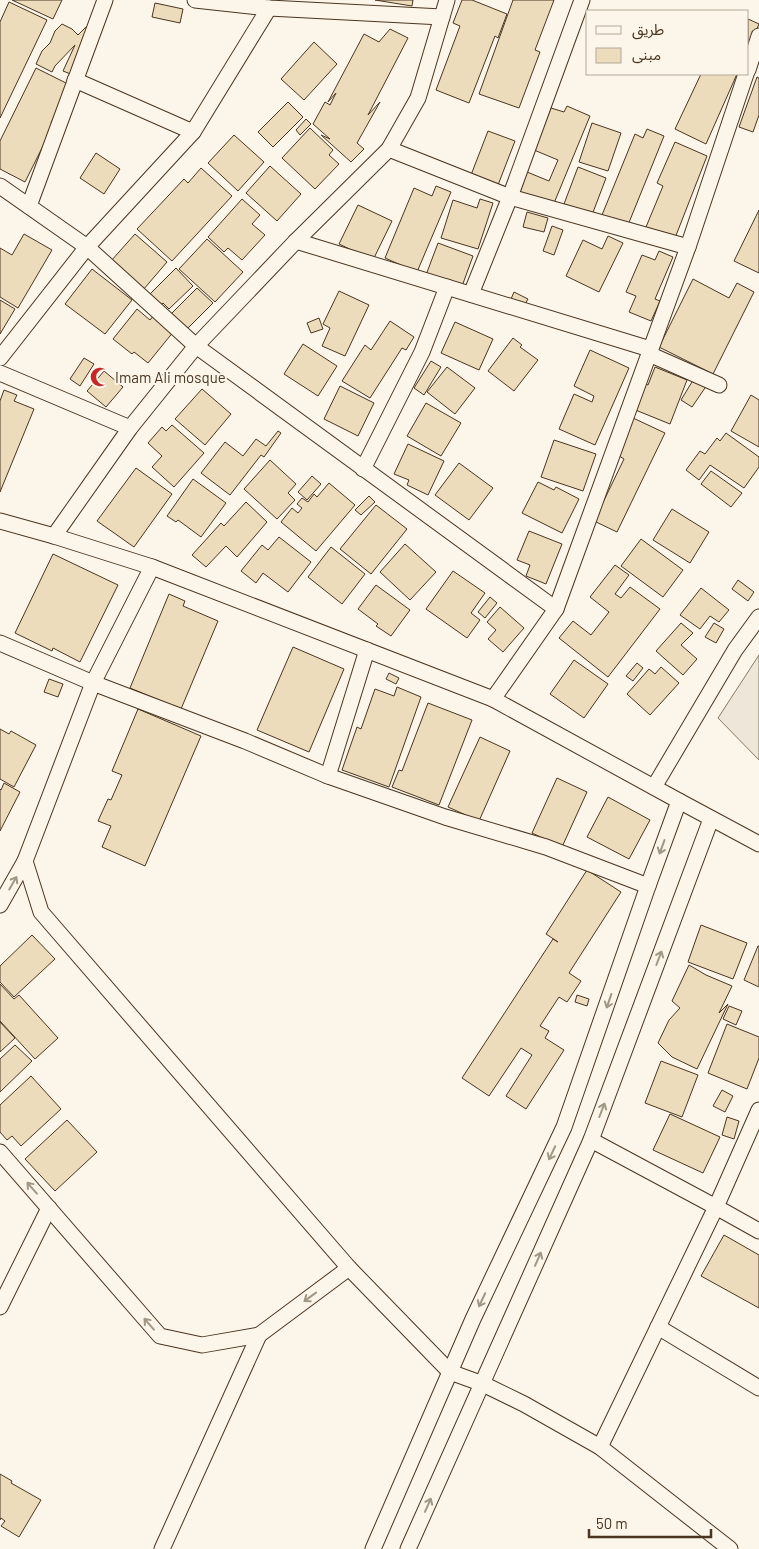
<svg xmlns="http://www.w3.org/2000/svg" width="759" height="1549" viewBox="0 0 759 1549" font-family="Barlow,'Noto Sans Arabic',sans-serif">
	<rect width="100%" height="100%" fill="#fbf6e9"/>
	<polygon fill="#ede6d9" stroke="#887966" points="759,655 759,760 718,718"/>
	<g fill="#ecdcbc" stroke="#4a3520">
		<polygon points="12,0 62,0 53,19"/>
		<polygon points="375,0 413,0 412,6"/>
		<polygon points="462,0 472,0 507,14 498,38 495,36 469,103 436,90 460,26 453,23"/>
		<polygon points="513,0 554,0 535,50 540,52 519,108 479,94"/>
		<polygon points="9,2 47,20 0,118 0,22"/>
		<polygon points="155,3 183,9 180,23 152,17"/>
		<polygon points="748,19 759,24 748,50"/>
		<polygon points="62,24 72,29 78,35 86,27 93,30 73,75 63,71 75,45 55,66 52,72 36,64 42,51 50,43 55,31"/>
		<polygon points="390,29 408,38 368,115 380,102 357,143 364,149 351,162 321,135 330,139 313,124 325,102 330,105 336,93 328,102 364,34 379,42"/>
		<polygon points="314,42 337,64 304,100 281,79"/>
		<polygon points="36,68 70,85 51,123 54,124 25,182 0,169 0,141"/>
		<polygon points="701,74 737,74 706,144 675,129"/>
		<polygon points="757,77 759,78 759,115 753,132 739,127"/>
		<polygon points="288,102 303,117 273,147 258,132"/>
		<polygon points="567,106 590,116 552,208 518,194 527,172 549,181 558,160 534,150 551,108 564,112"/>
		<polygon points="306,119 311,124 300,135 296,130"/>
		<polygon points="592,123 621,133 608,171 579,162"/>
		<polygon points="310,128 333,150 329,155 339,164 315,189 282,158"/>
		<polygon points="647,129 664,136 628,225 602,215 635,134 643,138"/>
		<polygon points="488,131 515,141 498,185 471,175"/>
		<polygon points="234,135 264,162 238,191 208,163"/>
		<polygon points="675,142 707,156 675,238 646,227 663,186 657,183"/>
		<polygon points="96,153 120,169 104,194 80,178"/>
		<polygon points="270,166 301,194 277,221 246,193"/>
		<polygon points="578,167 606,178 592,215 564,204"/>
		<polygon points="201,168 232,196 172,261 137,229 184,179 188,183"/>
		<polygon points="436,186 451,192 417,272 385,258 414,188 432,196"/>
		<polygon points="242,199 260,215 252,224 265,235 242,260 228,248 224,252 208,237"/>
		<polygon points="480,199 493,203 478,249 441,238 453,200 477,208"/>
		<polygon points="358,205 392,221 373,260 339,244"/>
		<polygon points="759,210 759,273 734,261"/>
		<polygon points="527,212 548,218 544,232 523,227"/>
		<polygon points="552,226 563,230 554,255 543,251"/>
		<polygon points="24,234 52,250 18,308 0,297 0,248 12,255"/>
		<polygon points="135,234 167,262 143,290 111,261"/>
		<polygon points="608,236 623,243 599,292 566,276 583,240 602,249"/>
		<polygon points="207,239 243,272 215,302 179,269"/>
		<polygon points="438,243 473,256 461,289 426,275"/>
		<polygon points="659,251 673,257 655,299 660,301 651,321 629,312 636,296 626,292 642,255 655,260"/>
		<polygon points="176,268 193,286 169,309 163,303 158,307 148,296"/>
		<polygon points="92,269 132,300 105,334 65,304"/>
		<polygon points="693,279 729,298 737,283 754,292 713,374 659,347"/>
		<polygon points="197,288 213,303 184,332 169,316"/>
		<polygon points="339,291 369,305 345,356 322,346 330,328 323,324"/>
		<polygon points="514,292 528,299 524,306 511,299"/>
		<polygon points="0,300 15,309 0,334"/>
		<polygon points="137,309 150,320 154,315 174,331 148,363 134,352 132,354 113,339"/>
		<polygon points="319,318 323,329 311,333 307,323"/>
		<polygon points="390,321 414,337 406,350 402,348 370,398 342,381 365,345 371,350"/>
		<polygon points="455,322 493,339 479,370 441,353"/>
		<polygon points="513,338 522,345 520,347 538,360 514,391 488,371"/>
		<polygon points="303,344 337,366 318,396 284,374"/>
		<polygon points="590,350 629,368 595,445 559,429 574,394 592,402 594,396 574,386"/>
		<polygon points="84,358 94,364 80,386 70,379"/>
		<polygon points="431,361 441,367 424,395 414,388"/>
		<polygon points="447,367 475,388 455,414 427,392"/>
		<polygon points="655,367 687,380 670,424 633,409 643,383 648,385"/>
		<polygon points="104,371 123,387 106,407 87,391"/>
		<polygon points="695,377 707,385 692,407 681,400"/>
		<polygon points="340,386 374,403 358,436 324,419"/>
		<polygon points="202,389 231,414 205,445 175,419"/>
		<polygon points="4,390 17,395 14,401 34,409 0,492 0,401"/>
		<polygon points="751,395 759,400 759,447 731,431"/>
		<polygon points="426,403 461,423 441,456 407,436"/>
		<polygon points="633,418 665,433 617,532 594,521 624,459 616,454"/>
		<polygon points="172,425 204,453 174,487 152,467 162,456 148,443 162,427 166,431"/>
		<polygon points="278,431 281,433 264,457 261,455 230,495 201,473 225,442 243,456 256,439 266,446"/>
		<polygon points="726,433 759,457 759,467 744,488 710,465 699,480 686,470 700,451 705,454 717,438 720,441"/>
		<polygon points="554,440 596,454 583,491 541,477"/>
		<polygon points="408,444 444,461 428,495 407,485 409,480 394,474"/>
		<polygon points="270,460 296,484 288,493 295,500 277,519 244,489"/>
		<polygon points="459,463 493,488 469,520 435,495"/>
		<polygon points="136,468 172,494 134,547 97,521"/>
		<polygon points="711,471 742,493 731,507 701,484"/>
		<polygon points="312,476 321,484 307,500 298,492"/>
		<polygon points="193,479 226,503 201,537 178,520 176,522 167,516"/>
		<polygon points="538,482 554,490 556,487 579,499 562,533 522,513"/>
		<polygon points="329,483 355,505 316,551 281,522 292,508 298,513 302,508 297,504 302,498 308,502 314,494 317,497"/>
		<polygon points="369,496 375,502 361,515 355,510"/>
		<polygon points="246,502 267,522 237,557 226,546 206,567 192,555 221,523 224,526"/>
		<polygon points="376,505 407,529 371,574 340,549"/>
		<polygon points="672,509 709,532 690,563 653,540"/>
		<polygon points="529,531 562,544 546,584 526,576 530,565 517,560"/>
		<polygon points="279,537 311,562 288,592 263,573 256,583 241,571 262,545 268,550"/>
		<polygon points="641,539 683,570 663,597 621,566"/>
		<polygon points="405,544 436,572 410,600 380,572"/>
		<polygon points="331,547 365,574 342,604 308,577"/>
		<polygon points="53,554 118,585 80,662 53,648 52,651 15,633"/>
		<polygon points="615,565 629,575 615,594 621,598 630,587 660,609 608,677 559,638 573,621 591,635 609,612 590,597"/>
		<polygon points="453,571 485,593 471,613 480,620 467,638 426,609"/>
		<polygon points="738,580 754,592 748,601 732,589"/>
		<polygon points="376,585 410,610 391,636 376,626 378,624 358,609"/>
		<polygon points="701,588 729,610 719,622 710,616 700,629 680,615"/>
		<polygon points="169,594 185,601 183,606 218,621 181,709 130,688"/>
		<polygon points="490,597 497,603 485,618 478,612"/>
		<polygon points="500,607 524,628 503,652 488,639 496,630 487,622"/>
		<polygon points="681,623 693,633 681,645 697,659 683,675 656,651"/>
		<polygon points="714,623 724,629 716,643 705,637"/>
		<polygon points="293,647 344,669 309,752 257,730"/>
		<polygon points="574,660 608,684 584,718 550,694"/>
		<polygon points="637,663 643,668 633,681 626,676"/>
		<polygon points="661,667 679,683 650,715 627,694 649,669 655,674"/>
		<polygon points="389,673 399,678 396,684 386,679"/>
		<polygon points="49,679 63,684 58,697 44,692"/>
		<polygon points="397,687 421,697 389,787 342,770 357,727 361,729 375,689 394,696"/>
		<polygon points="428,703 472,720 439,805 392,787 399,770 402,771"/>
		<polygon points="138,709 201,736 145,866 102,847 111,826 98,821 108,799 111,800 122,775 112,771"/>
		<polygon points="0,729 9,734 11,731 36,745 14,787 0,779"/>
		<polygon points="480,737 510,751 479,821 448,807"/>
		<polygon points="557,778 587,792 562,847 532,833"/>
		<polygon points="4,783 20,792 0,831 0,789 1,790"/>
		<polygon points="608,797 650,820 629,859 587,837"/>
		<polygon points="587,870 621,892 569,973 581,981 567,1002 559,997 540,1026 549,1031 545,1038 564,1050 526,1109 506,1096 532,1055 521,1048 489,1096 462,1078 553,939 558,942 546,934"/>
		<polygon points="701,925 747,943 733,979 688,962"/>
		<polygon points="32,935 55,959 14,997 0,982 0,966"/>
		<polygon points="758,946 759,946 759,987 744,980"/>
		<polygon points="689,965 706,975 732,986 719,1013 728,1004 697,1069 672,1057 658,1043 669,1020 680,1008 672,1001"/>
		<polygon points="0,984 14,999 19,995 58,1038 35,1059 0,1021"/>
		<polygon points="577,995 589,999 587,1006 575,1002"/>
		<polygon points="729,1006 742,1011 736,1025 723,1019"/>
		<polygon points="0,1022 15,1038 0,1052"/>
		<polygon points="727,1024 759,1037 759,1058 747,1089 708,1073"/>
		<polygon points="15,1045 32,1061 0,1092 0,1059"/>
		<polygon points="661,1061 698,1075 682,1117 645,1103"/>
		<polygon points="31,1076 61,1109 21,1146 12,1136 7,1140 0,1132 0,1105"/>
		<polygon points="722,1090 733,1096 725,1112 713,1106"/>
		<polygon points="670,1114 720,1137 703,1173 653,1150"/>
		<polygon points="727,1117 739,1121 734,1139 722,1135"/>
		<polygon points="67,1120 97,1152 55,1191 25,1159"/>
		<polygon points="724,1235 759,1255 759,1308 701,1276"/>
		<polygon points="0,1474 12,1481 11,1483 41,1500 19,1537 1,1526 5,1521 1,1518 0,1520"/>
	</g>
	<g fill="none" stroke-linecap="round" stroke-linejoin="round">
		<defs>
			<g id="minor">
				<polyline points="195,0 269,8 442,17"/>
				<polyline points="582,0 510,197 688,247"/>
				<polyline points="748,70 759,36"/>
				<polyline points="75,80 193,132"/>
				<polyline points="389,149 510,197 471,294"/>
				<polyline points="0,186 87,247 196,346 556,609"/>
				<polyline points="29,206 105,0"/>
				<polyline points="296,241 650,349"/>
				<polyline points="649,354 719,385"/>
				<polyline points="0,358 87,247 193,132 269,8"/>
				<polyline points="0,373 130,428"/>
				<polyline points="363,469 422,352 447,287"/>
				<polyline points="0,521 54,536 152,567 493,699 679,801 759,844"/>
				<polyline points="54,536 130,428 196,346 296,241 389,149 418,98 447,0"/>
				<polyline points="152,567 93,683 25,861 41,912 349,1268 450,1372 483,1384 524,1404 600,1447 730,1549"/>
				<polyline points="0,643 93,683 245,741 328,776 445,817 546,847 648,886"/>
				<polyline points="493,699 556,609 688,247 746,74"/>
				<polyline points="328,776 367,650"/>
				<polyline points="654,787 735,650 759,617"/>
				<polyline points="0,905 25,861"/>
				<polyline points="759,1110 716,1207 759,1231"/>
				<polyline points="591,1140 716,1207 600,1447"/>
				<polyline points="0,1152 160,1336 202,1345 259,1335 349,1268"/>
				<polyline points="0,1307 49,1208"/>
				<polyline points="658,1327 759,1388"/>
				<polyline points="162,1549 259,1335"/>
				<polyline points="373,1549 473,1319 564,1127 648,886 679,801"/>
				<polyline points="408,1549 591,1140 711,819"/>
			</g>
		</defs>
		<use href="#minor" stroke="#4a3520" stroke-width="17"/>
		<use href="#minor" stroke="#fbf6e9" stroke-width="15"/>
	</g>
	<defs><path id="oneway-shaft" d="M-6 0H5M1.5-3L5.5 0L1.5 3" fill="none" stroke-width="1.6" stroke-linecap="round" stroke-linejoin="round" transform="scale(1.25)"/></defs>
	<g stroke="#a29684">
		<use href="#oneway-shaft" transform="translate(662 847) rotate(110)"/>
		<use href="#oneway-shaft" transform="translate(13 883) rotate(-60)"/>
		<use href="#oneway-shaft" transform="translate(659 958) rotate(-69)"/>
		<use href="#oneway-shaft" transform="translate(609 1001) rotate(109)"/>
		<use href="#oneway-shaft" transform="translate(602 1110) rotate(-69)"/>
		<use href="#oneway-shaft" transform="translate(552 1153) rotate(115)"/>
		<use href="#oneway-shaft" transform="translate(32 1188) rotate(-131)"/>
		<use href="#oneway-shaft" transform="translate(538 1259) rotate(-66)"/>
		<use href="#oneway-shaft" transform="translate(310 1297) rotate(144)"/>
		<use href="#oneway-shaft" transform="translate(482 1300) rotate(115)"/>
		<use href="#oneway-shaft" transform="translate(149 1324) rotate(-131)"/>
		<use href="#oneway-shaft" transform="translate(428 1505) rotate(-66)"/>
	</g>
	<defs>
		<symbol id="mosque-bare" viewBox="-9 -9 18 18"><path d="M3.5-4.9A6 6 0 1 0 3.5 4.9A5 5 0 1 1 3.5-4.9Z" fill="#c62828" stroke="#fbf6e9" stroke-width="2.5" paint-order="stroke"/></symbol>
	</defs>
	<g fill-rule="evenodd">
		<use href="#mosque-bare" x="86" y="363" width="28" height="28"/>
	</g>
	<g text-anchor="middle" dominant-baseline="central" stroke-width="4" stroke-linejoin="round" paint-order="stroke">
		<g font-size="15" fill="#4a3520" stroke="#fbf6e9" text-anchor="start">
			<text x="115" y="377">Imam Ali mosque</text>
		</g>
	</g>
	<rect x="586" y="10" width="162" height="65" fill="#fbf6e9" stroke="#b4a999"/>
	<rect x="596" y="26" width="25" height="8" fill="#fbf6e9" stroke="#b4a999"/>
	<text x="632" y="35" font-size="15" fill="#4a3520">طريق</text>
	<rect x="596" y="48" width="25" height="15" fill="#ecdcbc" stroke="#b4a999"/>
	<text x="632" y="60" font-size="15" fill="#4a3520">مبنى</text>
	<path d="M589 1529v8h122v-8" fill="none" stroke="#4a3520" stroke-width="2.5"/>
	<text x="596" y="1529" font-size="15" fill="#4a3520" stroke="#fbf6e9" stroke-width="4" paint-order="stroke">50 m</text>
</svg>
